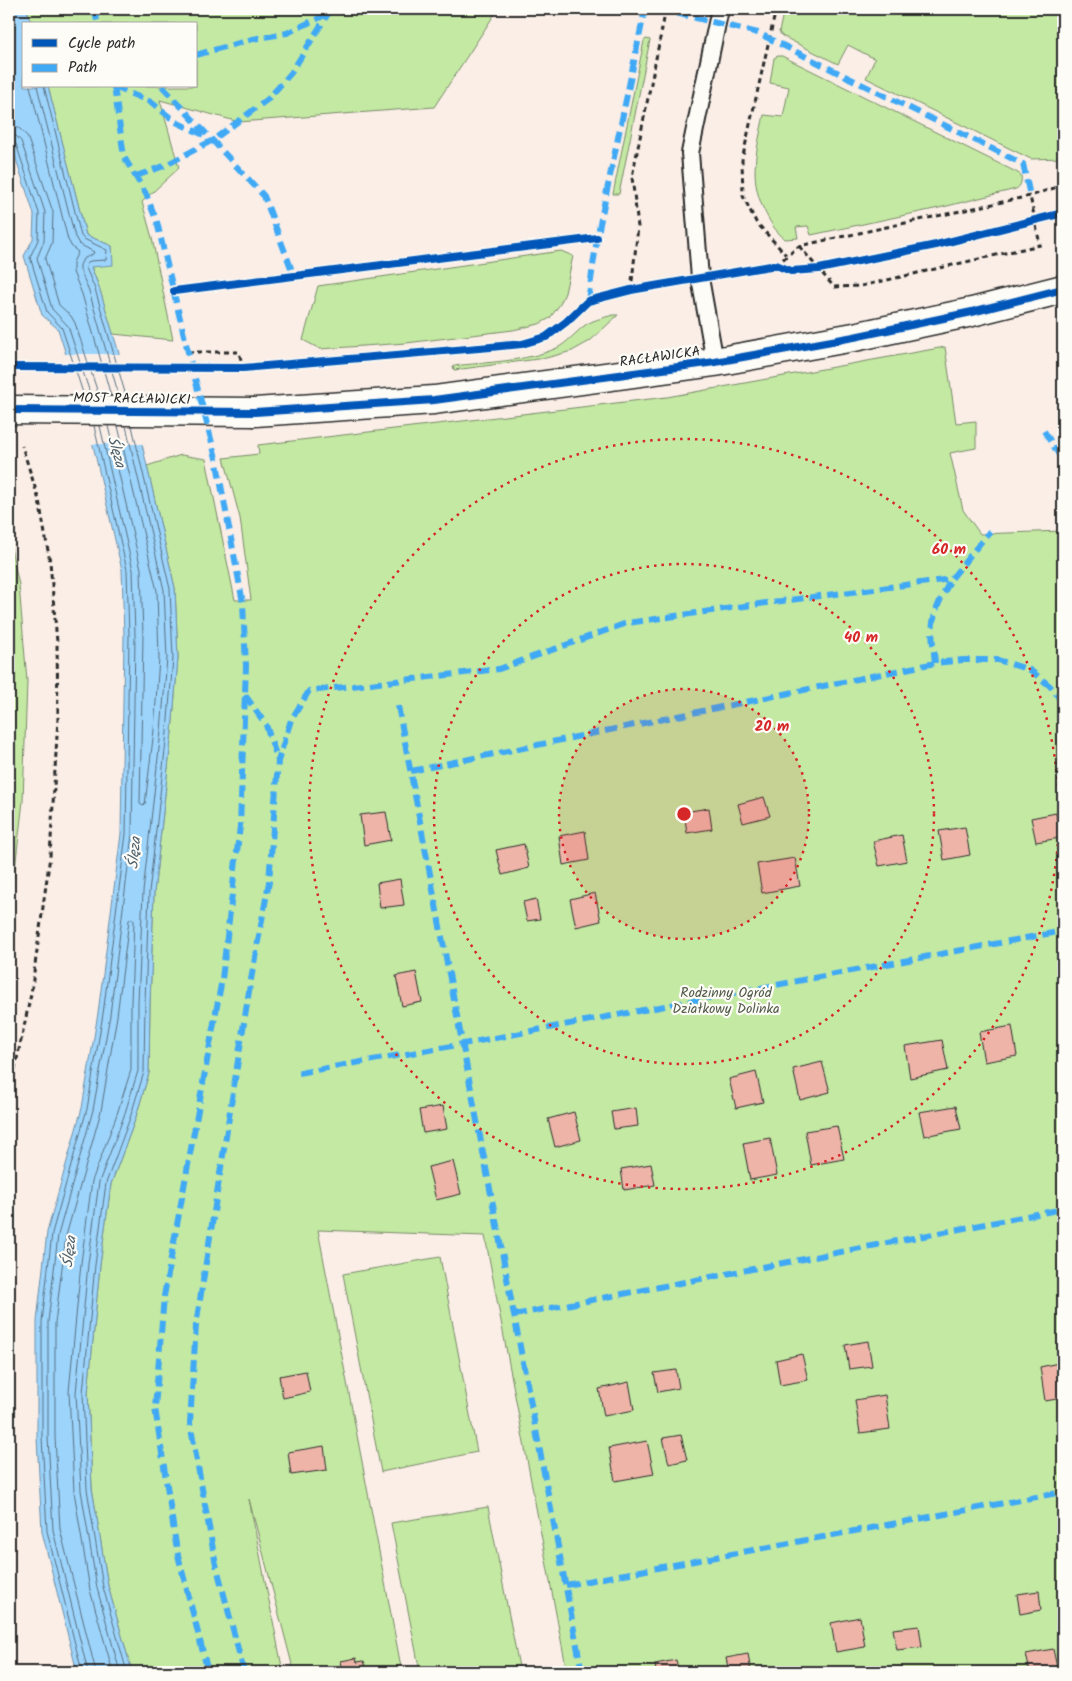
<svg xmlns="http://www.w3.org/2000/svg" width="1072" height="1681" viewBox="0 0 1072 1681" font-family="Kalam,sans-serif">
	<rect width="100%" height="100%" fill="#faeee7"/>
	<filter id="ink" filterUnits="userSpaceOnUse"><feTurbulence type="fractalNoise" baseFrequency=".02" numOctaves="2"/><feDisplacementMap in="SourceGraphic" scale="10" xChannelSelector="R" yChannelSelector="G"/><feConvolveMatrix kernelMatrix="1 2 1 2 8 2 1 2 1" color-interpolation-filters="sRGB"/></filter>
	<g filter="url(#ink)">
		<g fill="#c4e9a3" stroke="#788a67">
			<polygon points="27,9 498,9 434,107 239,122 160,100 179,168 142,202 152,238 173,340 113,334 99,287 91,266 112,255 112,246 86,235 48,86 196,86 196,24 31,24"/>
			<polygon points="800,9 1063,9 1063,158 1031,159 866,78 875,59 848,45 838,64 782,36 779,32 783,13 799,15"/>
			<polygon points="646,39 650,40 619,194 613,194 644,41"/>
			<path d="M778,56H782L1016,172L1021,175C1022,181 1021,186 1016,189L939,208L811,235L808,226L796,227L798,238L785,239C775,231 770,222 764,210C748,177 757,149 764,115L783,117L789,87L770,83L774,58Z"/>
			<polygon points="561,251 573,256 565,293 560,304 550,318 539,324 513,330 406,343 320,349 303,340 318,286"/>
			<path d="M613,315H618L590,341L572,351L546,358L454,370L453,366C487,362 525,362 557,348C567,343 575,333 584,326C592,320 603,318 613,315Z"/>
			<polygon points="945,347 956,423 976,421 976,448 950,453 963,510 980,534 1063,531 1063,1672 567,1672 485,1236 318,1230 402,1672 294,1672 249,1499 283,1672 132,1672 108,1586 92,1488 88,1393 100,1265 111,1184 135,1120 149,1073 150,1003 154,893 172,732 178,658 175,588 147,466 181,455 206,459 235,600 251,600 240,518 224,458 259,454 258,445 667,397"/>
			<polygon points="9,539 19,585 27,681 23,801 9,920"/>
			<polygon points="440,1257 477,1452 381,1472 343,1274"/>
			<polygon points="488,1507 520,1672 420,1672 391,1523"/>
		</g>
		<polygon fill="#9cd4fc" stroke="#6f90a8" points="9,9 27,9 31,24 24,24 24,86 48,86 86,235 112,246 113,265 91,267 99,287 128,383 175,588 178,658 172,732 154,893 150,1003 149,1073 135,1120 111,1184 100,1265 88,1393 92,1488 108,1586 132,1672 77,1672 42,1532 37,1438 37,1321 47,1232 82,1108 98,1013 121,834 124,636 122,570 89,428 58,329 42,315 24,256 33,239 34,214 9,138"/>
		<polygon fill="#faeee7" points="63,354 122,354 130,382 144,444 90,444"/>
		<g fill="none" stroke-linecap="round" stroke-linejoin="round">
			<g stroke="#586f7f" stroke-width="1">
				<polyline points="30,86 68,240 72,247 78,252 73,262 73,272 82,294 111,396"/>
				<polyline points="37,86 75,237 79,244 94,252 93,254 83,259 80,265 80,270 89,291 119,396"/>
				<polyline points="44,86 81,236 84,239 107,250 106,260 90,261 87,264 86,268 95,289 126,396"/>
				<polyline points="9,127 19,128 27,136 53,212 52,243 45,259 59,305 71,316 75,323 99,396"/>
				<polyline points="9,134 16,136 21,141 45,212 44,241 37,258 52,309 68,326 91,396"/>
				<polyline points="9,140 13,141 16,144 39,213 38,240 30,257 47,312 62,328 84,396"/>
				<polyline points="108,426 141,569 143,636 140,804 143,806 145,804 154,730 159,658 157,591 118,426"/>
				<polyline points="82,1672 47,1531 42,1437 42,1322 52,1233 87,1109 103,1014 126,834 129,636 127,570 94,426"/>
				<polyline points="88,1672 53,1530 48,1437 48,1322 58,1235 93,1110 110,1015 132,834 135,636 133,570 100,426"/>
				<polyline points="96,1672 60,1529 55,1437 55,1323 66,1236 101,1111 117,1016 129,920 132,918 134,920 131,1002 131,1070 117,1114 92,1181 81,1263 69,1392 74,1491 90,1590 113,1672"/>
				<polyline points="120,1672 97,1588 81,1490 76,1393 88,1264 99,1182 124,1116 138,1071 138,1002 143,892 161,731 167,658 164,590 126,426"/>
				<polyline points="127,1672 103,1587 87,1489 83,1393 95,1265 106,1183 130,1118 144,1072 145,1002 149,893 167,732 173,658 170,589 132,426"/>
			</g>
		</g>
		<g fill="#eeb4a8" stroke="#2b2b2b">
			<polygon points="764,797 770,816 743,823 738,804"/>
			<polygon points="709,808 712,829 687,833 684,812"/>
			<polygon points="386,812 391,840 364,845 360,815"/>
			<polygon points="1056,813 1060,838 1036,842 1031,818"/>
			<polygon points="965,827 970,855 944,860 939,831"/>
			<polygon points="585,831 589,860 563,865 559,836"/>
			<polygon points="902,835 907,861 879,866 873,841"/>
			<polygon points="524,844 529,868 502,875 496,850"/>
			<polygon points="795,858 800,886 762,893 757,864"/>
			<polygon points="400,879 404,905 380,908 377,883"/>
			<polygon points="595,893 601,921 576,927 570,899"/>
			<polygon points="536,899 540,919 527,921 523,902"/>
			<polygon points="416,972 422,1002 402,1006 396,976"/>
			<polygon points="1012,1026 1017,1056 984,1062 979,1032"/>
			<polygon points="942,1040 948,1070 910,1078 905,1046"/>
			<polygon points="822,1062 830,1092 800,1100 793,1069"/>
			<polygon points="756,1072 763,1102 736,1108 729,1079"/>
			<polygon points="443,1106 447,1129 423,1133 419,1110"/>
			<polygon points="956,1106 961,1129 924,1136 919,1112"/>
			<polygon points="636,1108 638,1126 614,1129 611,1112"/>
			<polygon points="574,1112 581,1140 555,1147 548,1119"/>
			<polygon points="837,1126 844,1159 811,1165 805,1131"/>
			<polygon points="770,1138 777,1175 750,1180 743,1143"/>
			<polygon points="453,1161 461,1194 436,1200 428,1167"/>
			<polygon points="651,1164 655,1185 624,1190 621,1169"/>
			<polygon points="868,1341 872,1366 849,1369 845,1345"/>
			<polygon points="802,1354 808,1380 780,1385 776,1360"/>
			<polygon points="1063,1362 1063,1398 1045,1401 1040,1367"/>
			<polygon points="676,1370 679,1388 658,1392 654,1373"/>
			<polygon points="306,1371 310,1392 283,1398 279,1376"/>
			<polygon points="629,1382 634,1410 604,1416 599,1389"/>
			<polygon points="885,1395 890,1429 860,1433 855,1400"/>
			<polygon points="681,1435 687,1460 669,1464 663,1438"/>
			<polygon points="647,1441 654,1474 615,1481 609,1448"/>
			<polygon points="324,1446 327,1470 291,1475 288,1452"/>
			<polygon points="1039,1591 1041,1610 1020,1614 1017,1594"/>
			<polygon points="860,1617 865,1647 836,1652 831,1623"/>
			<polygon points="919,1626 922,1647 897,1650 893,1629"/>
			<polygon points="1053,1649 1058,1672 1030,1672 1026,1654"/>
			<polygon points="748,1654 751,1672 729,1672 726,1658"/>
			<polygon points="356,1658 357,1662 364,1661 367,1672 343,1672 341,1661"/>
			<polygon points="676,1660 679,1672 656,1672 655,1664"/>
		</g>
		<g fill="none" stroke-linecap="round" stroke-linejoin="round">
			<defs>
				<polyline id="lane" points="715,362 700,278 690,153 720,9"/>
				<polyline id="secondary" points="255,412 434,400 715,362 854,337 972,312 1063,289"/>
			</defs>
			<use href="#lane" stroke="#2b2b2b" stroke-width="20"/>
			<use href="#secondary" stroke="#2b2b2b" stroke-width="31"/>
			<g stroke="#2b2b2b" stroke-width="3" stroke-dasharray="5 4" stroke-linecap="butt">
				<polyline points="776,9 742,160 743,196 756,222 786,255"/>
				<polyline points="799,246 834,287 861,286 1040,245 1030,196"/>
				<polyline points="776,265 799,246 1030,196 1063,185"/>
				<polyline points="631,290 638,227 632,177 666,9"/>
				<polyline points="188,352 239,352 243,368"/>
				<polyline points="9,1096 31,994 50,856 58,718 57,642 50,562 39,500 22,446"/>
			</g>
			<use href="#lane" stroke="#fdfcf7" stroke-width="16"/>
			<use href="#secondary" stroke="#fdfcf7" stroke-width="28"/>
			<defs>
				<polyline id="secondary-bridge" points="9,410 255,412"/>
			</defs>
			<use href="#secondary-bridge" stroke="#2b2b2b" stroke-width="31" stroke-linecap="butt"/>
			<use href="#secondary-bridge" stroke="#fdfcf7" stroke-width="28"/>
			<g stroke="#3fa9f5" stroke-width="6" stroke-dasharray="12 6" stroke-linecap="butt">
				<polyline points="94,9 98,24"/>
				<polyline points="317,9 326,15"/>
				<polyline points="659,9 758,33 1023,164 1030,196"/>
				<polyline points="196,55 253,39 287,33 338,9"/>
				<polyline points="114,86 124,157 146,194 157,222 188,352 216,458 243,603 246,666 240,826 222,979 164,1296 155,1408 177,1551 208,1672"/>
				<polyline points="162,86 264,196 294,276"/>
				<polyline points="114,87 151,102 176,122 206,136"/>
				<polyline points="136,176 164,166 213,140 268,99 291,73 331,9"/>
				<polyline points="588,301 597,238 645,9"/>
				<polyline points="1044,431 1063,461"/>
				<path d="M935,663C934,650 931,636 933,623C935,608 944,593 951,579"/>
				<polyline points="245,695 266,725 278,761"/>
				<polyline points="398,706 582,1672"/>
				<polyline points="411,771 935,663 963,660 998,660 1030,670 1050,686 1063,703"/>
				<polyline points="299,1073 463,1044 1063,931"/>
				<polyline points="514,1315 1063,1209"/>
				<polyline points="566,1585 1063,1492"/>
				<polyline points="244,1672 215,1560 190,1423 196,1325 250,985 269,882 278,761 291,720 309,691 499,669 627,623 766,603 951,579 990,531"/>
			</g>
			<defs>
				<g id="cycleway">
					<polyline points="174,291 597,238"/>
					<polyline points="9,367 243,368 491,347 522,344 546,337 566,322 588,301 631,290 776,265 791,271 819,269 936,245 1063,213"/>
					<polyline points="9,410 255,412 434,400 715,362 854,337 972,312 1063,289"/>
				</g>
			</defs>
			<use href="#cycleway" stroke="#fdfcf7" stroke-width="11"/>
			<use href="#cycleway" stroke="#0057b8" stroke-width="8"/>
		</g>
	</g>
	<circle cx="684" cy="814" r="125" fill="#d62828" fill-opacity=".12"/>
	<g fill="none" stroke="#d62828" stroke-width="2.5" stroke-dasharray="2.5 5">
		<circle cx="684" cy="814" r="125"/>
		<circle cx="684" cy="814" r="250"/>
		<circle cx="684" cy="814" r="375"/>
	</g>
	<g text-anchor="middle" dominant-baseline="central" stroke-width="4.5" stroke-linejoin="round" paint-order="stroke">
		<g font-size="14" fill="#2b2b2b" stroke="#fdfcf7">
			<text transform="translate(660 357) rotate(-8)">RACŁAWICKA</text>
			<text transform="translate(132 399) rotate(1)">MOST RACŁAWICKI</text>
		</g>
		<g font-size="14" fill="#515a49" stroke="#fdfcf7">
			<text x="726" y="993">Rodzinny Ogród<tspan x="726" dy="16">Działkowy Dolinka</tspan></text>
		</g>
		<g font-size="15" font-style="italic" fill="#4d5e6a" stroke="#fdfcf7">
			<text transform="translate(116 452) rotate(74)">Ślęza</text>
			<text transform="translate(135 853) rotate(-85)">Ślęza</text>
			<text transform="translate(70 1252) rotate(-83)">Ślęza</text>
		</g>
	</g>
	<circle cx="684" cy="814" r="8" fill="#d62828" stroke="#fdfcf7" stroke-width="2.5"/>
	<g font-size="15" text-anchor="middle" font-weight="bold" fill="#d62828" stroke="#fdfcf7" stroke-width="4.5" stroke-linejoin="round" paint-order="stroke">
		<text x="949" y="554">60 m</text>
		<text x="861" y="642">40 m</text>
		<text x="772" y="731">20 m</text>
	</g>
	<rect width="1072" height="1681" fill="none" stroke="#fdfcf7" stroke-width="30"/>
	<rect x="15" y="15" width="1042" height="1651" fill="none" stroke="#2b2b2b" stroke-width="2" filter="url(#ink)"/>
	<rect x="22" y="22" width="175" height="65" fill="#fdfcf7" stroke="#a9a8a5"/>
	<rect x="32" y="39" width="25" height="8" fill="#0057b8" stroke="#a9a8a5"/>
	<text x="68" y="48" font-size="15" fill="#2b2b2b">Cycle path</text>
	<rect x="32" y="64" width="25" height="8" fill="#3fa9f5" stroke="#a9a8a5"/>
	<text x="68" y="72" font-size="15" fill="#2b2b2b">Path</text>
</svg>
